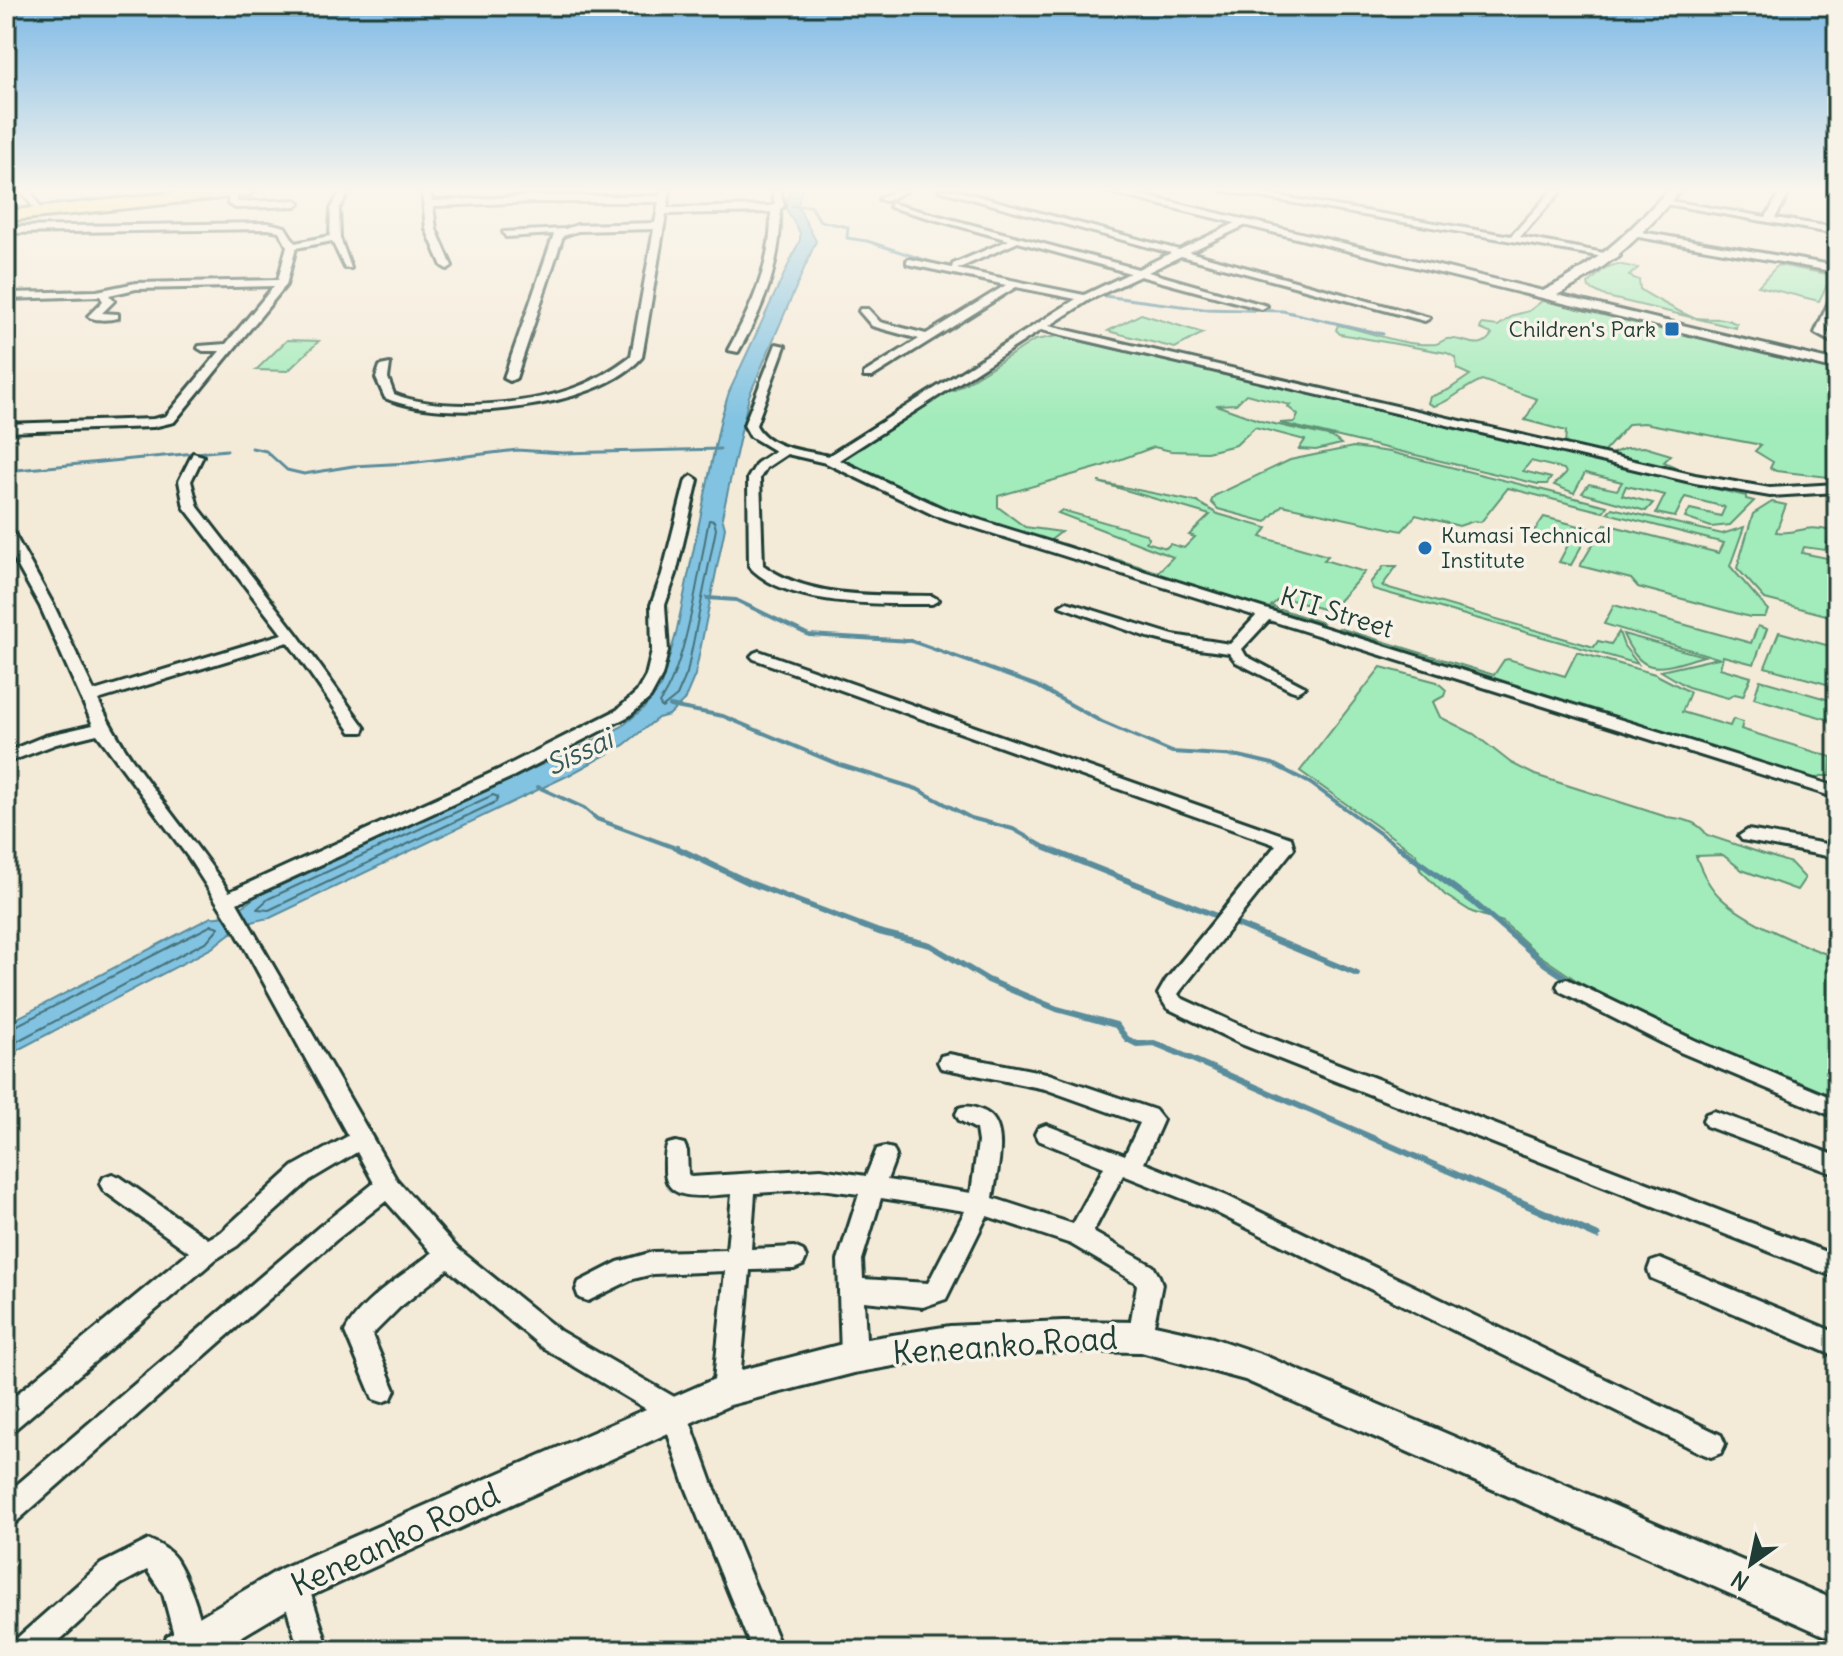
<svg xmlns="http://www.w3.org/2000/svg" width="1843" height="1656" viewBox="0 0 1843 1656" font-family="Delius,sans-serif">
	<rect width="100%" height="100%" fill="#f4ead8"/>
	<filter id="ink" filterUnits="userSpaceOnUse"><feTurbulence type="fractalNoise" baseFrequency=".0125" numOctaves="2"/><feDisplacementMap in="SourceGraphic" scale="16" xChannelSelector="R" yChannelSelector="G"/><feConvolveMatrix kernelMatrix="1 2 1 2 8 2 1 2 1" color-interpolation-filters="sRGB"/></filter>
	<g filter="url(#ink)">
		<g fill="#a2ebba" stroke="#609477" stroke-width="2">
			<path d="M1617,264L1638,268L1629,276L1639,280L1640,289C1644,293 1685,315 1692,317C1708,322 1719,314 1737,324L1736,328L1607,297L1589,288L1588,284L1605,268Z"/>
			<polygon points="1778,265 1832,275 1819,301 1758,286"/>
			<path d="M1542,301L1563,305H1576L1654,323L1656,328L1837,370V478L1776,471L1770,468L1773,462L1755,451L1761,445L1644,423L1629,424L1602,454L1565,446L1566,431L1525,420L1537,399L1482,380C1463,387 1451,402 1434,406L1428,403L1430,397L1448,390L1470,375L1457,369L1456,358L1447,353L1340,334L1336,330L1338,325C1369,331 1404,347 1436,344C1440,343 1443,340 1447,339C1464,336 1480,354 1492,334L1480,329L1482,324L1498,326L1514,315L1529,311Z"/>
			<polygon points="1141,314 1203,333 1175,348 1108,331"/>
			<polygon points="1058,336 1746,496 1746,499 1754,501 1730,525 1711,527 1685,518 1690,509 1721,516 1725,507 1685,497 1675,517 1656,513 1665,495 1626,486 1622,495 1653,503 1646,511 1582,493 1589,484 1617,490 1622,482 1585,473 1574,493 1554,485 1566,473 1564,469 1531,461 1523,471 1551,478 1547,484 1538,484 1280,423 1295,422 1298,415 1288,407 1290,405 1246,394 1236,404 1216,405 1261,421 1332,437 1341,444 1316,450 1299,449 1305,440 1255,427 1236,445 1207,452 1171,451 1154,447 1100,467 998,496 998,507 1025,527 1061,532 1051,540 1096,555 943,509 845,460 847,454 948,390 953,391 1035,340"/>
			<polygon points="287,340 319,341 288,371 256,370"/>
			<polygon points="1353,447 1390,452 1607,506 1603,512 1508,488 1481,522 1474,521 1459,526 1416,515 1402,531 1282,505 1266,522 1218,509 1211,502 1214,496 1290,460"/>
			<polygon points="1644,447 1671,455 1664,462 1680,469 1675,473 1619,458 1613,453 1626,448"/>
			<polygon points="1098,482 1197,502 1218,514 1267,528 1261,537 1328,556 1324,560 1365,572 1330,611 1281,597 1271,606 1323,623 1320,626 1110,561 1109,557 1158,572 1173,557 1058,513 1062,510 1146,534 1149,538 1146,542 1166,548 1170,544 1184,548 1195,537 1189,535 1210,515"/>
			<path d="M1772,502L1786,505L1776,532C1799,535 1804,523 1831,531L1825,550L1804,547L1802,553L1837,560V618L1765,599L1737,568L1753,514Z"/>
			<polygon points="1612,508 1722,534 1744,527 1730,566 1768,610 1765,617 1750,617 1638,587 1631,579 1580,566 1605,524 1719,553 1724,543 1607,513"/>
			<polygon points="1544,517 1591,529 1571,565 1559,562 1568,545 1531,536"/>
			<polygon points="1384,566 1397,566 1382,586 1594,647 1598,641 1611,644 1619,632 1624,646 1638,664 1373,589 1370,583"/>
			<polygon points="1614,605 1751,643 1758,626 1767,629 1754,664 1723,656 1720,668 1751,677 1743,696 1735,694 1728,698 1688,687 1661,671 1718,658 1604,624"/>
			<polygon points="1339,628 1494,675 1504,660 1508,659 1565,676 1577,652 1655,674 1690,692 1682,712 1730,726 1733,719 1743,722 1741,729 1831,757 1830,776 1821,776 1813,780 1335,632"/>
			<polygon points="1779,632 1837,648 1837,687 1765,667"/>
			<path d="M1623,634L1704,656C1664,667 1643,681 1623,634Z"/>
			<path d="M1381,667L1437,682L1446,690L1444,696L1433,702L1440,717L1474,734L1511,763L1535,775L1667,817C1683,819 1698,821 1707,835L1791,863L1805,878L1797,890L1742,870L1723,855L1696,856C1701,870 1709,887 1721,898C1746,922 1804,946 1837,958V1100L1739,1060L1598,995L1539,955L1503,922L1472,912L1445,895L1420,870L1416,854L1300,771Z"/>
			<polygon points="1760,680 1837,702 1837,722 1754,698"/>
		</g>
		<path fill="#82c3e2" stroke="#5a8d9c" stroke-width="2" d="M790,190H801L798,207L816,241L749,396L722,517L725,528L695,675L684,701L669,715L658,718L624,745L569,775L270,918C246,921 230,932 212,948L6,1056V1024L211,917C233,919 246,902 263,892L591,742L621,727L644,708L660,688L676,634L721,418L729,392L800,240V233L785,207Z"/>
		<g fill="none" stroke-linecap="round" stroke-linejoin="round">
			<g stroke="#47737a" stroke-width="2">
				<path d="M709,520L714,521L716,529L687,673L677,696L662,708L659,703C687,666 699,568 709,520Z"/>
				<polygon points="493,795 498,797 496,802 269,910 257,909 268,899"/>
				<polyline points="6,1031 212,925 219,927 207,941 6,1047"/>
			</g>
			<g stroke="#5a8d9c" stroke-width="3">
				<polyline points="792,206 811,206 820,221 848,227 847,238 867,241 946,267"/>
				<polyline points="1023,283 1085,294"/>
				<polyline points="1104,296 1204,309 1283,311 1383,334"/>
				<polyline points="252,448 266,451 287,470 304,474 353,466 409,463 517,450 563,453 720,449"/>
				<polyline points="6,471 227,450"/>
			</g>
			<g stroke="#5a8d9c" stroke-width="4">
				<polyline points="707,598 736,600 809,635 912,641 1037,686 1102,722 1172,752 1239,756 1273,764 1310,783 1403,850"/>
				<polyline points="670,706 723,716 837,764 917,789 971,818 1013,829 1050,850"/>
				<polyline points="538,787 584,808 597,819 681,850"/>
			</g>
			<g stroke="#5a8d9c" stroke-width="6">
				<polyline points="677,848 750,883 879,932 930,945 988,980 1057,1009 1116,1025 1127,1039 1137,1044 1154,1043 1171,1050 1522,1203"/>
				<polyline points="1046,848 1219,917"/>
				<polyline points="1400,848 1472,901 1545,964 1572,982"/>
				<polyline points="1236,924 1357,974"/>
			</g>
			<polyline stroke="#5a8d9c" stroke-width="7" points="1518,1201 1597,1236"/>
			<defs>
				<g id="street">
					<polygon points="21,190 30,190 42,211 36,211"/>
					<polygon points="230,190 237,192 237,202 296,200 300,203 296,206 236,208 228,204"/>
					<path d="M341,190H350L339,209L340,238L351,268H345L332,241L296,248L286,285L174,422L153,427L6,432V424L153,419L166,416L220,351H203L198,348L199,346L226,344L274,286L136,289L109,295L114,301L102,313L118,314V318C109,320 94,321 88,316L103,301L100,296L6,299V293L97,291L136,283L278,280L287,246L279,231L268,229L6,233V227L268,223L285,227L295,243L330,236L331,209Z"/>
					<path d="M422,190H430L432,201L535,196H660L662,190H670L667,208L769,206L775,205L772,190H780L784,206L780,209C782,261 764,308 738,352L728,350C752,306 772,263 771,212L666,214L642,357C597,410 445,424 385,398L376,378L380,366L390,364L388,378L394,394C440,413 531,405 577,387C596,380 615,368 631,356L654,229L578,231L563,236L516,378L510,381L504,378L554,234L506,237L503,232L565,229L577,225L655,223L659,202H535L433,206L436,229L452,266L447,269L442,266L426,229Z"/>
					<polygon points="896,190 908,190 886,201 879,199"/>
					<path d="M939,190H955L1179,250L1240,221H1246V225L1189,252L1430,318L1425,321L1181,256L1148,272L1267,306L1262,309L1140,276L1089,300L1049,326L1695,475L1770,488L1837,484V492L1770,496L1695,483L1041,330L839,460L944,509L1837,787V798L1269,620L1242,649L1246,656L1305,687L1297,692L1291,690L1236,662L1229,653L1191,648L1144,636L1060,606L1067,602L1173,635L1230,644L1256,616L934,515L826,463L787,454L766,468L760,478L763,565C808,599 878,595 932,596L939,600L932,604C881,604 785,607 749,566L748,478L757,463L775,451L750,436L744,425L776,344L785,346L756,425C768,449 805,450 828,456L1076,299L1016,287L872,377H864V373L919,339L872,326L859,311L860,309H868L880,322L926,334L1006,285L907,264V260L910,259L952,268L953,264L1009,240L890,207V203L1138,269L1171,253ZM1018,242L1130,273L1084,295L957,269Z"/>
					<polygon points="1220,190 1242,190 1511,236 1553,190 1562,190 1520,237 1620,256 1615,259"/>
					<polygon points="1782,190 1791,190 1775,218 1837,228 1837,234 1660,203 1664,200 1766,217"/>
					<polygon points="1636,231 1837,266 1837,272 1633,236"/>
					<polygon points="6,255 10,256 10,260 6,261"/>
					<polygon points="1837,292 1837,307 1826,332 1837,338 1837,345 1815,333 1832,295"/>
					<path d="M193,453L203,456L191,481L198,507L296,633L365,728L363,732H351L288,642L98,700C131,770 186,827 229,892L500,769L617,710L637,692L646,676L652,651L651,605L662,574L686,480L692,476L698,480L676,574L665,605L668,651L662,676L650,698L629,716L512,777L237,903L396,1179L457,1248L560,1331L683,1402L713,1485L782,1650H752L685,1485L663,1419L542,1347L448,1269L400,1307L372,1335L395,1390L391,1399L382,1402L373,1399L345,1332C359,1302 406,1273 432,1253L386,1201L336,1240L16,1522L6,1526V1494L320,1226L374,1183L357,1152L310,1180L237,1246L216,1259L15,1429L6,1433V1403L189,1252L104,1191L100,1184L104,1177L112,1174L120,1177L208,1239L221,1232L294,1166L348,1136L236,932L188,857L97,734L56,744L6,763V752L45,736L93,725L40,606L6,545V528L13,532L54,606L94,691L282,634L184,507L179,481Z"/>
					<polygon points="759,651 1291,838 1294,848 1291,852 1181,990 1178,994 1181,998 1255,1032 1837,1256 1837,1278 1241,1044 1167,1008 1158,994 1166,980 1276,845 754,659 751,656 754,653"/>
					<polygon points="1748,830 1837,846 1837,858 1742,840 1739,836"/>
					<polygon points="1567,979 1694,1040 1837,1100 1837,1118 1680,1052 1560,991 1557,986 1560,981"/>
					<path d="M949,1054L1046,1073L1155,1110L1163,1120L1144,1163L1227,1196L1721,1435L1725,1444L1721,1453L1711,1457L1701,1453L1211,1210L1123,1175L1093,1232L1153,1266L1159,1276L1162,1284L1150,1345L1141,1349L1132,1345L1128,1337L1137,1285L1135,1282L1071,1244L987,1216L946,1299L923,1307L864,1301L867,1357L863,1365L854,1369L845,1365L841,1357L838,1260L859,1194L821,1189L755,1193L751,1249L794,1247L803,1251L806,1258L803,1265L794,1269L750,1270L739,1390L735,1399L726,1402L717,1399L713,1390L725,1271L653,1274L633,1279L588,1301L579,1298L576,1290L579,1282L618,1262L653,1252L727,1250L732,1194C708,1195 664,1205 665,1169C665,1160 664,1153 668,1144L676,1142L684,1144L687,1151L688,1174L691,1177L821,1169L866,1176L877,1149L885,1147L893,1149L896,1156L887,1180L971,1193L978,1142L976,1129L959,1120L956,1114L959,1108C968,1105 974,1107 983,1111C1012,1123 996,1174 993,1198L1073,1224L1104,1167L1038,1140L1035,1134L1038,1128L1046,1125L1125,1155L1140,1123L1045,1089L941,1068L938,1062L941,1056ZM881,1198L965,1211L928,1283L863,1279L862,1260Z"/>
					<polygon points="1714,1111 1837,1156 1837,1175 1706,1126 1703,1120 1706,1114"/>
					<polygon points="1660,1259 1837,1333 1837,1357 1651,1278 1648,1270 1651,1262"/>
					<path d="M149,1540C159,1544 168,1549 175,1558C186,1574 210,1633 202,1650H178L163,1594L147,1570L121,1584L49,1650H12L16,1639L101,1564Z"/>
					<polygon points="294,1568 304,1573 329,1650 299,1650 279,1583 284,1573"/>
				</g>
				<g id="secondary">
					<path d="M1100,190H1121L1543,291C1594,266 1630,232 1668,190H1680C1646,233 1607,270 1557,295L1837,362V370Z"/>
					<polygon points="1063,1321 1141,1322 1213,1338 1263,1355 1837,1601 1837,1641 1245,1380 1141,1352 1063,1351 950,1356 854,1373 730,1405 308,1597 219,1650 161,1650 167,1636 280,1569 726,1374 854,1341 950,1326"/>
				</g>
				<polygon id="highway" points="201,190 256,190 249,195 6,221 6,211"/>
			</defs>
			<use href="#street" stroke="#1f3d34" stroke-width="6"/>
			<use href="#secondary" stroke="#1f3d34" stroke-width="6"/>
			<use href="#highway" stroke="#1f3d34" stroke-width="6"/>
			<use href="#street" fill="#f7f3e8" fill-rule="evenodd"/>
			<use href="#secondary" fill="#f7f3e8" fill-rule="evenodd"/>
			<use href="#highway" fill="#fedf80" fill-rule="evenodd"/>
		</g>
	</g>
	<linearGradient id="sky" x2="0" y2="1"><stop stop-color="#7fbae6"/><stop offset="0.45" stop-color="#faf6ed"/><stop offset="1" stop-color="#faf6ed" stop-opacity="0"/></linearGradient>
	<rect width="1843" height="422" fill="url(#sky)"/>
	<g fill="#1f6fb2" stroke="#f7f3e8" stroke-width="3">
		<rect x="1664" y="321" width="16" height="16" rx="4"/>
		<circle cx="1425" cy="548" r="8"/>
	</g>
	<g text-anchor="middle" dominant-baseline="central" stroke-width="7" stroke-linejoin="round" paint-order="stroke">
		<g font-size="22" fill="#1f3d34" stroke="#f7f3e8" text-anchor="end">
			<text x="1656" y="329">Children's Park</text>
			<text x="1441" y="535" text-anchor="start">Kumasi Technical<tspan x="1441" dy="25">Institute</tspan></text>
		</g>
		<g font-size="26" fill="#1f3d34" stroke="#f7f3e8">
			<text transform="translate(1337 612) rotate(17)">KTI Street</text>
		</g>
		<g font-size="28" font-style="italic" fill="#335857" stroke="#f7f3e8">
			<text transform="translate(579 752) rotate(-25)">Sissai</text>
		</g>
		<g font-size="32" fill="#1f3d34" stroke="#f7f3e8">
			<text transform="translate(1005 1345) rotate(-4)">Keneanko Road</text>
			<text transform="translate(395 1539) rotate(-25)">Keneanko Road</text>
		</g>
	</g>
	<rect width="1843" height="1656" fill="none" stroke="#f7f3e8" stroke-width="32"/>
	<rect x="16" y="16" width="1811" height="1624" fill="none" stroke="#1f3d34" stroke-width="3" filter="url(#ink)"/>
	<g transform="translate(1751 1564) rotate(213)" stroke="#f7f3e8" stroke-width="6" paint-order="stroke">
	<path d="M0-6L14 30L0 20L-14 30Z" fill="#1f3d34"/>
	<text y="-12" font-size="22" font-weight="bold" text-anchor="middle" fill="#1f3d34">N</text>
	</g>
</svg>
